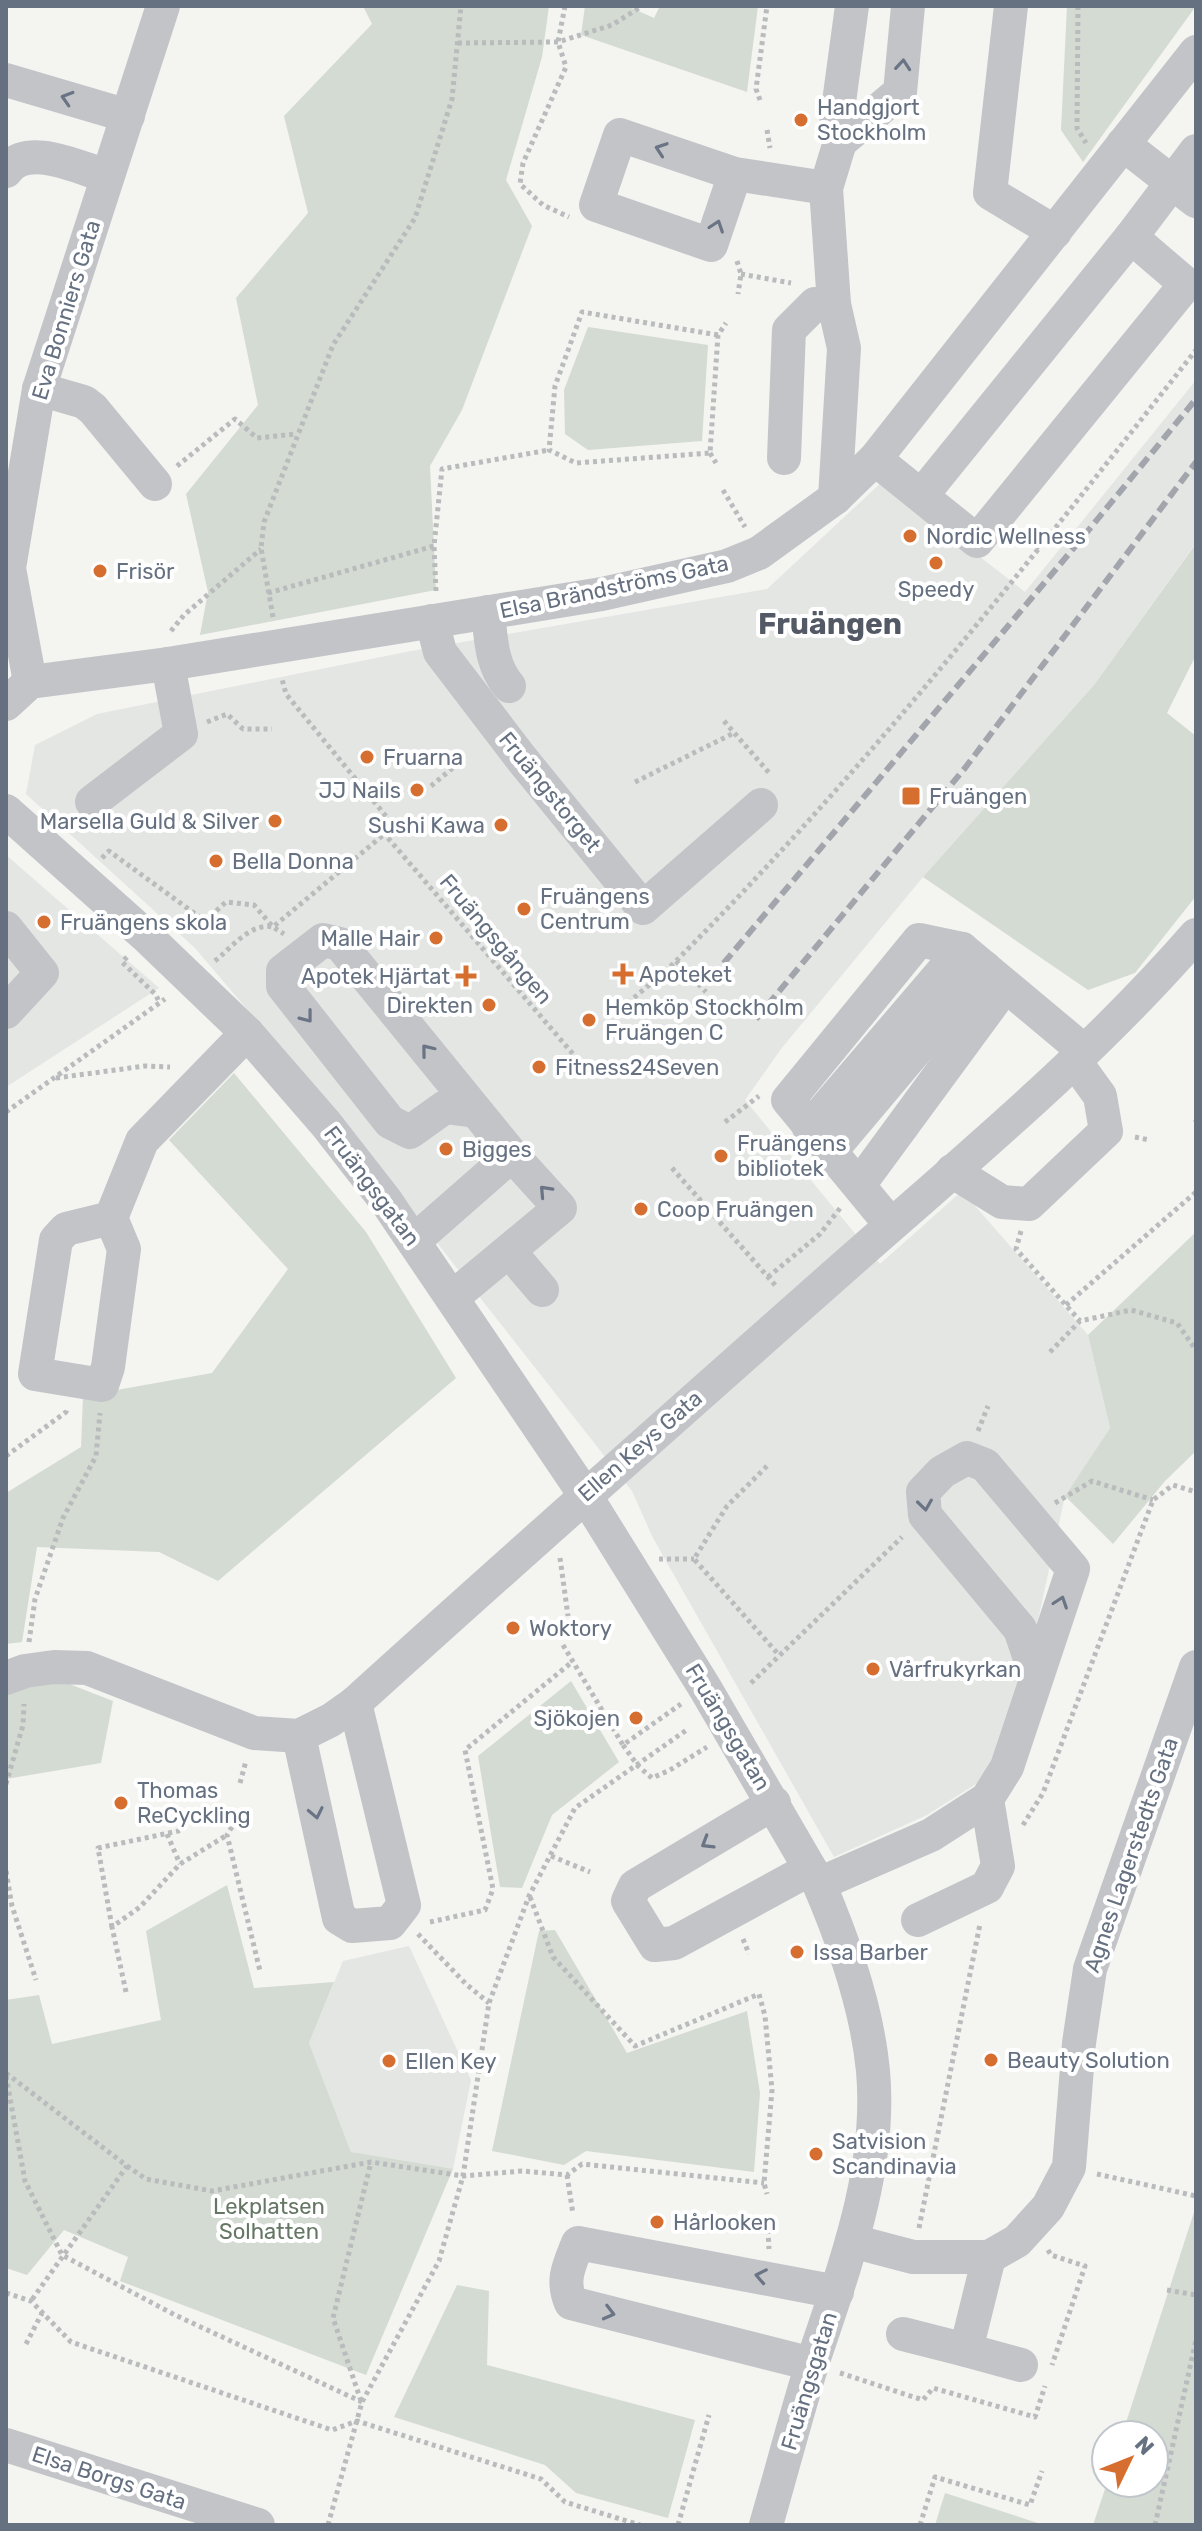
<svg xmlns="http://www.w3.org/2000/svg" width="1202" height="2531" viewBox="0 0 1202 2531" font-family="Rubik,sans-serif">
	<rect width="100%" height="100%" fill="#f4f4f1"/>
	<g fill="#e4e6e4">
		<polygon points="1196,380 1196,543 1094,685 923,877 781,1049 745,1100 880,1264 962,1191 1088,1335 1110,1428 1065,1496 1015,1726 979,1782 927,1815 834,1857 653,1538 632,1491 335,1113 195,948 26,794 35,745 97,714 411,651 767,589 883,481 1025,592"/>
		<polygon points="6,855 159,988 6,1087"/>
		<polygon points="409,1946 471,2080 453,2169 436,2171 351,2152 309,2043 343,1961"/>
	</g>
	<g fill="#d4dbd2">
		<polygon points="363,6 549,6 542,57 506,180 532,226 462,410 430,466 436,590 200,635 208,592 186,494 258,405 236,298 308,213 284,116 372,24"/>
		<polygon points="585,6 627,6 654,18 660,6 758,6 747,92 581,35"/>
		<polygon points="1067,6 1196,6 1083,162 1061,130"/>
		<polygon points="588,327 708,345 702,441 588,450 565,434 564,390"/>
		<polygon points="1195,545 1196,655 1167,713 1196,736 1196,896 1135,973 1088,990 923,877 1094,685"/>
		<polygon points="234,1073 366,1232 456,1378 218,1581 159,1552 37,1547 22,1642 6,1644 6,1493 81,1447 83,1396 212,1373 288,1269 169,1140"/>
		<polygon points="1196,1232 1196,1451 1165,1481 1113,1544 1065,1496 1110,1428 1088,1335"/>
		<polygon points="59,1680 113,1701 101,1763 6,1779 6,1691"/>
		<polygon points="571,1681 619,1762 552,1815 522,1888 500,1887 478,1756"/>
		<polygon points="227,1885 254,1988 334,1982 309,2043 351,2152 453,2169 366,2375 120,2281 128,2257 64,2230 27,2275 6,2268 6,2000 39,1995 52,2044 161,2020 146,1931"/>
		<polygon points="555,1930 627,2053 747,2011 760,2093 754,2172 586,2151 564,2165 492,2151 539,1931"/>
		<polygon points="1196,2206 1196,2525 1093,2525 1107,2483 1154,2483 1154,2435 1122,2435"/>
		<polygon points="457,2285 489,2291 487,2365 695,2420 668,2518 576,2493 545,2465 394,2417"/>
		<polygon points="945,2493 1044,2525 935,2525"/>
	</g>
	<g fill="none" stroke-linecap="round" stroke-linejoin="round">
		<g stroke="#b9bbbd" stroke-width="5" stroke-dasharray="4 4" stroke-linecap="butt">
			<polyline points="565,6 558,42 566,67 523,163 520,184 543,205 569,217"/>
			<polyline points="1078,6 1077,128 1086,143"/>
			<polyline points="458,43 558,42 612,25 642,6"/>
			<polyline points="760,100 756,89 767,6"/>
			<polyline points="767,130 770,148"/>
			<polyline points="737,261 741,274 738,294"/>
			<polyline points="741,274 791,283"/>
			<polyline points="718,335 582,312 555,386 549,450 576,463 710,453 718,335 726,323"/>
			<polyline points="710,453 716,463"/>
			<polyline points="177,466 235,419 257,438 296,434"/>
			<polyline points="723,490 745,527"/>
			<polyline points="1019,542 1026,537 1038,550"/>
			<polyline points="436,591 434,546 442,469 549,450"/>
			<polyline points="268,593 434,546"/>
			<polyline points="273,617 261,548 264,522 333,345 415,218 452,99 461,6"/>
			<polyline points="171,631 184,615 261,549"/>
			<polyline points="724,721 771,775"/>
			<polyline points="207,722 227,714 243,729 272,729"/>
			<polyline points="635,782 734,733"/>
			<polyline points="431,786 460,762"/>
			<polyline points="388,838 579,1061"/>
			<polyline points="102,858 109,851 205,921 226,902 254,905 273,927 284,934"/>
			<polyline points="127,957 122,962 156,995 159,1002"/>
			<path d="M215,961C231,948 251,922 273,927L394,826L286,694L282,679"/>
			<polyline points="676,961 706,992"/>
			<path d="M623,1016L622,1008C640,992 660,977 677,960C865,771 1031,560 1196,350"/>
			<polyline points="56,1078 145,1066 170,1067"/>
			<polyline points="6,1112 165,999"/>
			<polyline points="1196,1120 1196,1122"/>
			<polyline points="725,1122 759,1096"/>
			<polyline points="1135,1137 1149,1140"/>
			<polyline points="672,1168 776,1286"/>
			<polyline points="1021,1231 1016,1249 1080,1321"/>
			<polyline points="768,1277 820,1234 841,1207"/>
			<polyline points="1066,1305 1196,1192"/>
			<polyline points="1050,1352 1080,1321 1131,1310 1177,1323 1196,1350"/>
			<polyline points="978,1431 988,1406"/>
			<polyline points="6,1456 66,1412 67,1408"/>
			<polyline points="767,1466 727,1506 694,1559 779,1655"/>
			<polyline points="1055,1503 1092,1481 1153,1500"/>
			<polyline points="560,1558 568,1616"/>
			<polyline points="659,1559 694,1559"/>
			<polyline points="29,1642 35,1599 63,1518 96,1456 100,1413"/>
			<polyline points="563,1645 623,1745 681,1704"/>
			<polyline points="751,1683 902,1537"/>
			<polyline points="623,1745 638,1766 652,1778 670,1770 707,1747"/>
			<polyline points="240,1783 246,1761"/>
			<polyline points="6,1784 23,1725 24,1704"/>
			<polyline points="236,1820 227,1835 260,1971"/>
			<polyline points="1023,1825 1043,1793 1153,1500 1173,1485 1196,1492"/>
			<polyline points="167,1834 180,1864"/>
			<polyline points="551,1856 590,1872"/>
			<polyline points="6,1871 12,1906 36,1980"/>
			<polyline points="530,1897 553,1957 635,2046 759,1994 765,2016 772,2090 764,2183 767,2194"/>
			<polyline points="430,1922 485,1910 493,1889 465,1750 572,1662"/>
			<polyline points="112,1927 98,1848 183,1830"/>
			<polyline points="418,1934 466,1984 489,2003"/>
			<polyline points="743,1939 749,1954"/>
			<polyline points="126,1992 112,1927 140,1907 180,1864 227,1835"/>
			<polyline points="6,2073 127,2166 31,2301"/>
			<polyline points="6,2076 25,2181 62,2255 175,2315 362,2402"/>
			<polyline points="127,2166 146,2179 212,2191 371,2162 463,2176 522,2171 567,2175 582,2164 764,2183"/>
			<polyline points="1097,2174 1196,2196"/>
			<polyline points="567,2175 573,2214"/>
			<polyline points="919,2228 980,1924"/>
			<polyline points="768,2230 769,2249"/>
			<polyline points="1048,2250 1051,2255 1085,2266 1052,2365"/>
			<polyline points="1167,2290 1196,2295"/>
			<polyline points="6,2293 31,2301 71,2342 332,2430 357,2421 541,2479 565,2502 640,2525"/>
			<polyline points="26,2344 42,2313"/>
			<polyline points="840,2373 923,2400 933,2388 1035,2417 1045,2386"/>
			<polyline points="361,2401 333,2318 371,2162"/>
			<polyline points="328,2525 362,2402 439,2261 463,2176 489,2003 529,1896 575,1808 688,1729"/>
			<polyline points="678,2525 709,2415"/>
			<polyline points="920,2525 935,2477 1030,2505 1042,2471"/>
			<polyline points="1155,2525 1196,2340"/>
		</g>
		<g stroke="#c2c4c8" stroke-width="34">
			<polyline points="1011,6 990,193 1055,232"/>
			<polyline points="6,80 128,116"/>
			<polyline points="840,142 900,92 908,6"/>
			<polyline points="840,142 836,124 852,6"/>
			<polyline points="1123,144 1196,201"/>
			<path d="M6,171C26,141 79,168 107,176"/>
			<polyline points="735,174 711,245 596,205 620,135 735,174 826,188"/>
			<polyline points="39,389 84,402 93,409 155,484"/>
			<polyline points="784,458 789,330 815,304 834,304"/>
			<polyline points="875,459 977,541 1186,284 1131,237"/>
			<polyline points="922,495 1131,237 1196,151"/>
			<polyline points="835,498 844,348 834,304 826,188 840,142"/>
			<path d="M488,612C491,639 491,665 509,686"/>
			<polyline points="432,621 440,652 521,758 643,908 761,805"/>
			<polyline points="30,682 9,568 39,389 163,6"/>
			<polyline points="6,704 30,682 168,664 602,594 727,566 759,553 835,498 875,459 1196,52"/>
			<polyline points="92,802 181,734 168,664"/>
			<path d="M6,811L146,936L247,1033L326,1124L386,1201L585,1495L705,1688L819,1884C844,1942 867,2007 873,2071C882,2170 844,2268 813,2361C796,2415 782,2470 766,2525"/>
			<polyline points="6,928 42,973 6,1012"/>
			<polyline points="809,1128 962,949"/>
			<polyline points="830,1152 985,968"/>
			<polyline points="952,1171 1002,1202 1029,1204 1106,1131 1100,1096 1074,1060"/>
			<polyline points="859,1185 1005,986"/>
			<polygon points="111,1218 124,1249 108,1367 102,1385 35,1374 56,1240 66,1229"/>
			<polyline points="111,1218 142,1141 247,1033"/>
			<polyline points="891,1225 788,1100 919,940 962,949 1084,1051"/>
			<polyline points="415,1240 512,1155"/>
			<polyline points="509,1251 542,1290"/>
			<polyline points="453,1297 560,1208 512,1155 340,944 323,940 283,971 283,986 390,1122 410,1132 445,1107 476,1111"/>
			<path d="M6,1678L25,1671L54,1667L87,1668L254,1733L299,1736L331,1720L355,1703C517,1556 681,1411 845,1266C965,1160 1091,1056 1196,935"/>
			<polyline points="299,1736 339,1918 352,1926 390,1923 404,1905 355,1703"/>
			<polyline points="774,1803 635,1886 628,1901 655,1945 674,1943 810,1869"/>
			<polyline points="819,1884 931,1835 987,1799 1007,1767 1073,1569 985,1465 967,1458 942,1472 923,1492 925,1515 1020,1629 1036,1676"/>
			<polyline points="918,1920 987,1887 998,1866 987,1799"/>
			<polyline points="852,2241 913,2257 989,2257 1017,2241 1048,2207 1069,2167 1079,2043 1090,1969 1196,1667"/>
			<polyline points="903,2334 966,2350 989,2257"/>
			<polyline points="966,2350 1021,2365"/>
			<path d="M812,2364L571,2303C561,2280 569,2266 578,2243L837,2292"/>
			<polyline points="6,2445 258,2525"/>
		</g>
		<g stroke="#a2a6ac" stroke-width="6" stroke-dasharray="12 6" stroke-linecap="butt">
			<polyline points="712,977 1078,543 1196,399"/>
			<polyline points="756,1019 965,768 1196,462"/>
		</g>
	</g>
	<defs><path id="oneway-chevron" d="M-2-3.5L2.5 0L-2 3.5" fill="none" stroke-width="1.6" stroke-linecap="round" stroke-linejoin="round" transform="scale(2)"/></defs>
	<g stroke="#6a7484">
		<use href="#oneway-chevron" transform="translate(903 65) rotate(-85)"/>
		<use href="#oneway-chevron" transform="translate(67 98) rotate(-163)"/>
		<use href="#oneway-chevron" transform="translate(661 149) rotate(-161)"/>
		<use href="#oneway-chevron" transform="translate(717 226) rotate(-71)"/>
		<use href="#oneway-chevron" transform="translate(307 1017) rotate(52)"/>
		<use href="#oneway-chevron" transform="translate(427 1050) rotate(-129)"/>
		<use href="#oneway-chevron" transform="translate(545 1191) rotate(-133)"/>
		<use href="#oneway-chevron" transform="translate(925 1505) rotate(82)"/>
		<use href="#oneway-chevron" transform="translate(1061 1602) rotate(-71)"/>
		<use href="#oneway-chevron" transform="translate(316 1813) rotate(78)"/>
		<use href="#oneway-chevron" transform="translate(707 1843) rotate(149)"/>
		<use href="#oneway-chevron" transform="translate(761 2276) rotate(-169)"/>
		<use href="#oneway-chevron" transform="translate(609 2313) rotate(14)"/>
	</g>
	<g fill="#d66e2f" stroke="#fff" stroke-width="3">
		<circle cx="801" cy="120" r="8"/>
		<circle cx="910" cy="536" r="8"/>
		<circle cx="936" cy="563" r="8"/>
		<circle cx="100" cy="571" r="8"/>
		<circle cx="367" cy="757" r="8"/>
		<circle cx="417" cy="790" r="8"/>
		<rect x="901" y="786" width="20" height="20" rx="4"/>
		<circle cx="275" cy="821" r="8"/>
		<circle cx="501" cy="825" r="8"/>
		<circle cx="216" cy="861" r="8"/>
		<circle cx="524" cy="909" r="8"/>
		<circle cx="44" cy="922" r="8"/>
		<circle cx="436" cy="938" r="8"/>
		<path d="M619 962h8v8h8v8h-8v8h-8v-8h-8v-8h8z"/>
		<path d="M462 964h8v8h8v8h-8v8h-8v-8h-8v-8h8z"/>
		<circle cx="489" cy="1005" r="8"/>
		<circle cx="589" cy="1020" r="8"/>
		<circle cx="539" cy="1067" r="8"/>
		<circle cx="446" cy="1149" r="8"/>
		<circle cx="721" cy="1156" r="8"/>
		<circle cx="641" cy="1209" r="8"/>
		<circle cx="513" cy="1628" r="8"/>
		<circle cx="873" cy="1669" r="8"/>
		<circle cx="636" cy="1718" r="8"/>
		<circle cx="121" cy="1803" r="8"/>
		<circle cx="797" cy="1952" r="8"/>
		<circle cx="991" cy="2060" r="8"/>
		<circle cx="389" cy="2061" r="8"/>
		<circle cx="816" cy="2154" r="8"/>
		<circle cx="657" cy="2222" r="8"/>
	</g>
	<g text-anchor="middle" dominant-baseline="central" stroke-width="8" stroke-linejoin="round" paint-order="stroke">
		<g font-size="22" fill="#657080" stroke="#fff" text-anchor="start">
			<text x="817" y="107">Handgjort<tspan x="817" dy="25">Stockholm</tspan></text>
			<text x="926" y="536">Nordic Wellness</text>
			<text x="116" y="571">Frisör</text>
			<text x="936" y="589" text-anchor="middle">Speedy</text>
			<text x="383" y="757">Fruarna</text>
			<text x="401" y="790" text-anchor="end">JJ Nails</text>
			<text x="929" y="796">Fruängen</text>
			<text x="259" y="821" text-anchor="end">Marsella Guld &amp; Silver</text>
			<text x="485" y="825" text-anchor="end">Sushi Kawa</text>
			<text x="232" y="861">Bella Donna</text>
			<text x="540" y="896">Fruängens<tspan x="540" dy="25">Centrum</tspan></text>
			<text x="60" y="922">Fruängens skola</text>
			<text x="420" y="938" text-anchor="end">Malle Hair</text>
			<text x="639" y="974">Apoteket</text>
			<text x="450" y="976" text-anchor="end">Apotek Hjärtat</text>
			<text x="473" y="1005" text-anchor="end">Direkten</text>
			<text x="605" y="1007">Hemköp Stockholm<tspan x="605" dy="25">Fruängen C</tspan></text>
			<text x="555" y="1067">Fitness24Seven</text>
			<text x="737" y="1143">Fruängens<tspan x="737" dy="25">bibliotek</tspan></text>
			<text x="462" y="1149">Bigges</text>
			<text x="657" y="1209">Coop Fruängen</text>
			<text x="529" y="1628">Woktory</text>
			<text x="889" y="1669">Vårfrukyrkan</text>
			<text x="620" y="1718" text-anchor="end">Sjökojen</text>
			<text x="137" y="1790">Thomas<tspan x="137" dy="25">ReCyckling</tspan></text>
			<text x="813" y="1952">Issa Barber</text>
			<text x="1007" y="2060">Beauty Solution</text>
			<text x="405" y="2061">Ellen Key</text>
			<text x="832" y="2141">Satvision<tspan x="832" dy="25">Scandinavia</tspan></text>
			<text x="673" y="2222">Hårlooken</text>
		</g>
		<g font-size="22" fill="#657080" stroke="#fff">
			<text transform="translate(66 310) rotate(-73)">Eva Bonniers Gata</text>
			<text transform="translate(614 587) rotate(-12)">Elsa Brändströms Gata</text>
			<text transform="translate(550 792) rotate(51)">Fruängstorget</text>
			<text transform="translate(496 939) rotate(50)">Fruängsgången</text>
			<text transform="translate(372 1186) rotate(53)">Fruängsgatan</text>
			<text transform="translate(640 1446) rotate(-41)">Ellen Keys Gata</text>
			<text transform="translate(728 1727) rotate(59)">Fruängsgatan</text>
			<text transform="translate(1131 1855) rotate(-71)">Agnes Lagerstedts Gata</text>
			<text transform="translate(809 2381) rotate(-73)">Fruängsgatan</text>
			<text transform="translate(109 2478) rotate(18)">Elsa Borgs Gata</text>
		</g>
		<g font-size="22" fill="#657764" stroke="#fff">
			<text x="269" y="2206">Lekplatsen<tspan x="269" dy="25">Solhatten</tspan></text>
		</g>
		<g font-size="30" font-weight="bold" fill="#535a65" stroke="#fff">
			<text x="830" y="624">Fruängen</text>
		</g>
	</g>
	<rect width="1202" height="2531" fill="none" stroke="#657080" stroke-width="16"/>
	<g transform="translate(1130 2459) rotate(47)"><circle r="38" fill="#ffffff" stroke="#c1c6cc" stroke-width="2"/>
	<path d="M0-6L14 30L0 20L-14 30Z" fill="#d66e2f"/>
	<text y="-12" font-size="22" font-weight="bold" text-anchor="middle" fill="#657080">N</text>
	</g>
</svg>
